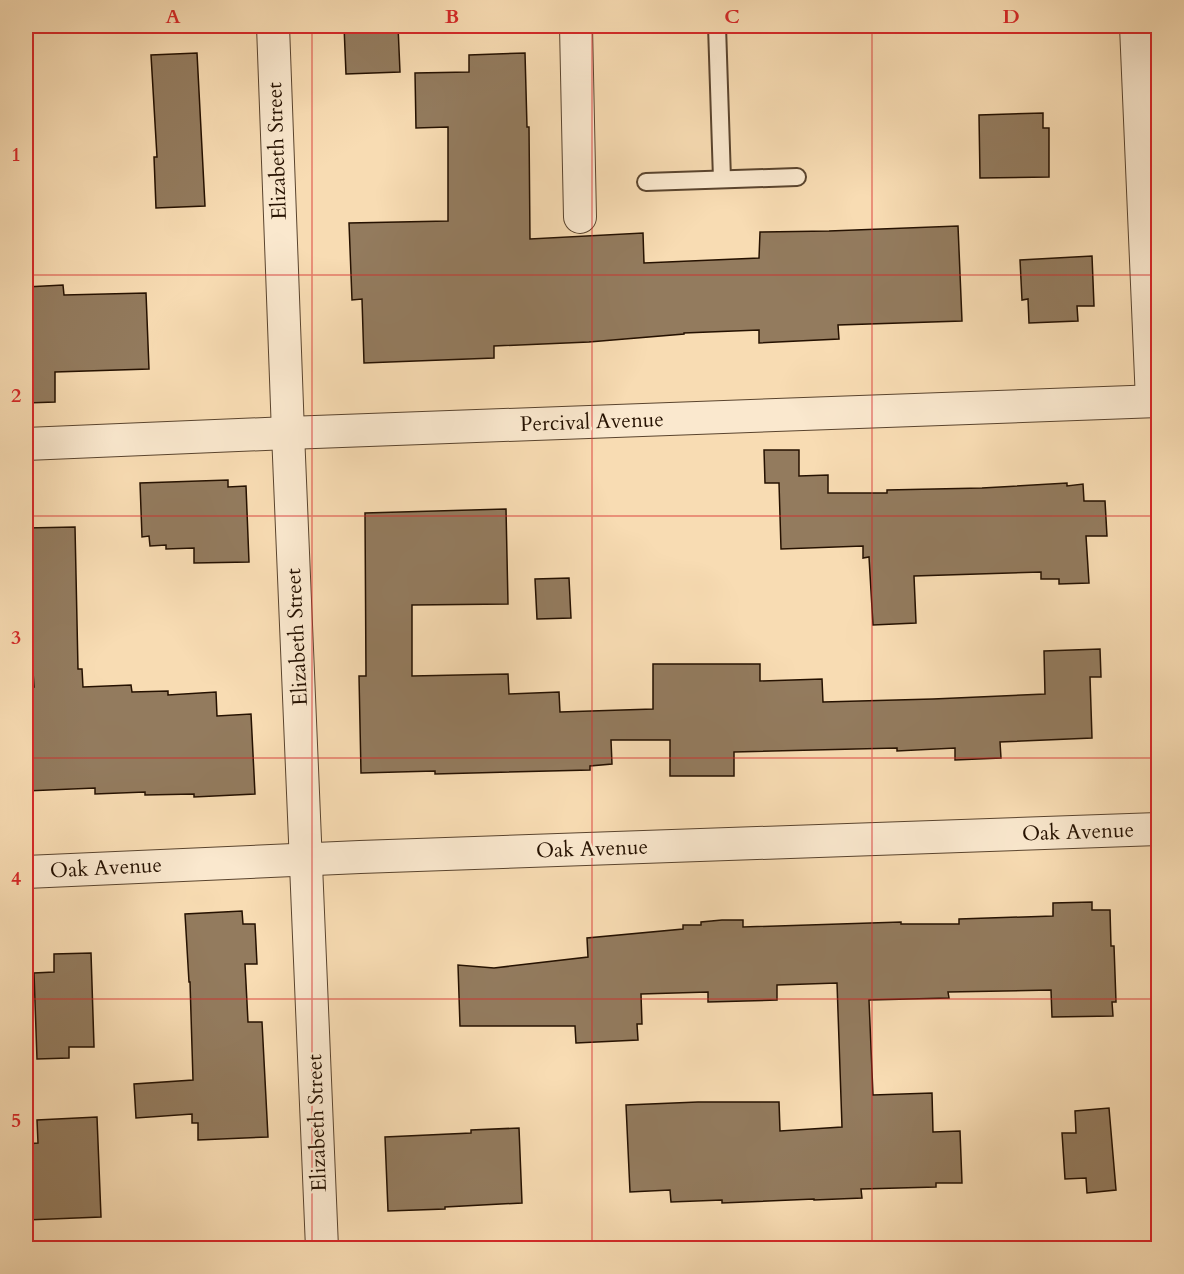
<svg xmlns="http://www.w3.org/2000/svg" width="1184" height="1274" viewBox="0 0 1184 1274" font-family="Cardo,serif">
	<rect width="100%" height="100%" fill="#f8dcb3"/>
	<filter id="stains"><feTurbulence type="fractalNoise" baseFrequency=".00333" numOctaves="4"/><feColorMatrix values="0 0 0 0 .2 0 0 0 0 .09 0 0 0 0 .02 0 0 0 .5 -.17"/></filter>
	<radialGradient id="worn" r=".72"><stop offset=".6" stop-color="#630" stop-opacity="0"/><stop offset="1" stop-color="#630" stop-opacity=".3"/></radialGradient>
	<g fill="#937b5e" stroke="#251101" stroke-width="1.5">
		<polygon points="344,26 398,26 400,72 346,74"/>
		<polygon points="197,53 205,206 156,208 154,157 157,157 151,55"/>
		<polygon points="525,53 527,127 529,127 530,239 643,233 644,263 759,258 760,232 829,231 958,226 962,321 838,325 839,339 759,343 759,330 684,333 684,334 589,342 494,346 494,358 364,363 362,299 352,300 349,223 448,221 448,127 416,128 415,73 469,72 469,55"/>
		<polygon points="1043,113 1043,128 1049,128 1049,177 980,178 979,115"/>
		<polygon points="1092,256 1094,306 1077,306 1078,321 1029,323 1028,299 1022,300 1020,260"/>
		<polygon points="63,285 64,295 146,293 149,369 55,372 55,402 26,403 26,287"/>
		<polygon points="764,450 799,450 799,476 828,475 828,493 887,493 887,490 982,488 1067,483 1067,486 1083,484 1084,501 1105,501 1107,536 1086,536 1089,583 1059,584 1059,579 1041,579 1041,572 914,576 916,623 873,625 869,557 863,558 863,546 781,549 779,483 765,483"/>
		<polygon points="228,480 228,487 246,486 249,562 194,563 194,548 166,549 166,545 150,546 149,536 142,537 140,483"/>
		<polygon points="506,509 508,604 412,605 412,676 508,674 509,694 559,692 560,712 653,709 653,664 760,664 760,681 822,679 823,702 933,699 1045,694 1044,651 1100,649 1101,677 1090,677 1092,738 1000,742 1001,758 955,760 955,748 897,751 897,748 734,752 734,776 670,776 670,740 611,740 612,764 590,766 590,770 435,774 435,771 361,773 359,676 366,676 365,513"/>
		<polygon points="75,527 78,669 82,669 83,687 131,685 132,692 168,691 168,695 216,692 217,716 251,714 255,794 194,797 194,794 145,795 145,792 95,794 95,788 26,791 26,688 34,687 30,625 26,625 26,528"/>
		<polygon points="569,578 571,618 537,619 535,579"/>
		<polygon points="1092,902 1092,910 1110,910 1111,946 1114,946 1116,1002 1112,1002 1113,1016 1052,1017 1051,990 948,992 949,998 869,1000 873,1095 932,1093 933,1132 960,1131 962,1183 936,1183 936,1187 861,1189 862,1198 814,1200 814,1199 722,1203 722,1200 671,1202 670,1190 630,1192 626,1105 698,1102 779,1102 780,1131 842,1127 837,983 777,985 777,1000 708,1002 708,992 641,994 642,1024 637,1024 638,1040 576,1043 575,1026 460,1026 458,965 494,968 588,957 587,938 683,929 683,925 701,925 701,922 722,920 743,920 743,927 901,922 901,924 959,924 959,919 1053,916 1053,903"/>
		<polygon points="242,911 243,924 255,924 257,964 245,964 248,1022 262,1022 268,1137 198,1140 198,1123 192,1123 192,1114 136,1118 134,1084 193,1080 190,982 189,982 185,914"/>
		<polygon points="91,953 94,1047 69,1047 69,1058 37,1059 34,973 54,972 54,954"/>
		<polygon points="1109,1108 1116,1190 1087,1193 1086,1178 1065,1179 1062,1133 1076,1133 1075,1111"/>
		<polygon points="97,1117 101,1217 26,1220 26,1144 38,1143 37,1120"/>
		<polygon points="519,1128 522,1203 445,1207 445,1209 388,1211 385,1137 471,1133 471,1130"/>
	</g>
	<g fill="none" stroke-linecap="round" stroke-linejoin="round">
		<defs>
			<g id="service">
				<polyline points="717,26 722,179"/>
				<polyline points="646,182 797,177"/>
			</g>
			<g id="minor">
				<polyline points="273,26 288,433 322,1248"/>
				<polyline points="576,26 580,217"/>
				<polyline points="1136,26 1152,401"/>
				<polyline points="26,444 288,433 1158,401"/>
				<polyline points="26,872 360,857 1158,829"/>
			</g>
		</defs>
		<use href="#service" stroke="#5a442e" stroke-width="20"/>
		<use href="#minor" stroke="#5a442e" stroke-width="34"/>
		<polyline stroke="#251101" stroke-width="4" stroke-dasharray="4.5 3" stroke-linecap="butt" points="1153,435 1158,591"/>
		<use href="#service" stroke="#fae8ce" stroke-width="16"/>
		<use href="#minor" stroke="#fae8ce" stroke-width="32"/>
	</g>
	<path fill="none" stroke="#d62828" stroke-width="1.5" stroke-opacity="0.55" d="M312,26V1248M592,26V1248M872,26V1248M26,275H1158M26,516H1158M26,758H1158M26,999H1158"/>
	<g text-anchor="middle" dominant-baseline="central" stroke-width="4.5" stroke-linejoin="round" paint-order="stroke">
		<g font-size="21" fill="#251101" stroke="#fae8ce">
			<text transform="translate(277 151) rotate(-92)">Elizabeth Street</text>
			<text transform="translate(592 422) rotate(-2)">Percival Avenue</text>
			<text transform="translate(297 637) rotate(-93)">Elizabeth Street</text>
			<text transform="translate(1078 832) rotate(-2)">Oak Avenue</text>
			<text transform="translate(592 849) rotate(-2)">Oak Avenue</text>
			<text transform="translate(106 868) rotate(-3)">Oak Avenue</text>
			<text transform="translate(317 1123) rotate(-92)">Elizabeth Street</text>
		</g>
	</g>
	<rect width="1184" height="1274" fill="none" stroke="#f8dcb3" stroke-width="66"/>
	<rect x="33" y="33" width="1118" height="1208" fill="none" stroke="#d62828" stroke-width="2"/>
	<g font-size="20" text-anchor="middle" font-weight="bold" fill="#d62828">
		<text x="173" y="23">A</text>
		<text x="452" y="23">B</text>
		<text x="732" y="23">C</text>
		<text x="1011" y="23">D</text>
		<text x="16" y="161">1</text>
		<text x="16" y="402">2</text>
		<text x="16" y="644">3</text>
		<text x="16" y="885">4</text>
		<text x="16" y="1127">5</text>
	</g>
	<rect width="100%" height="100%" filter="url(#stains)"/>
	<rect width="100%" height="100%" fill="url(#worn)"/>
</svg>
